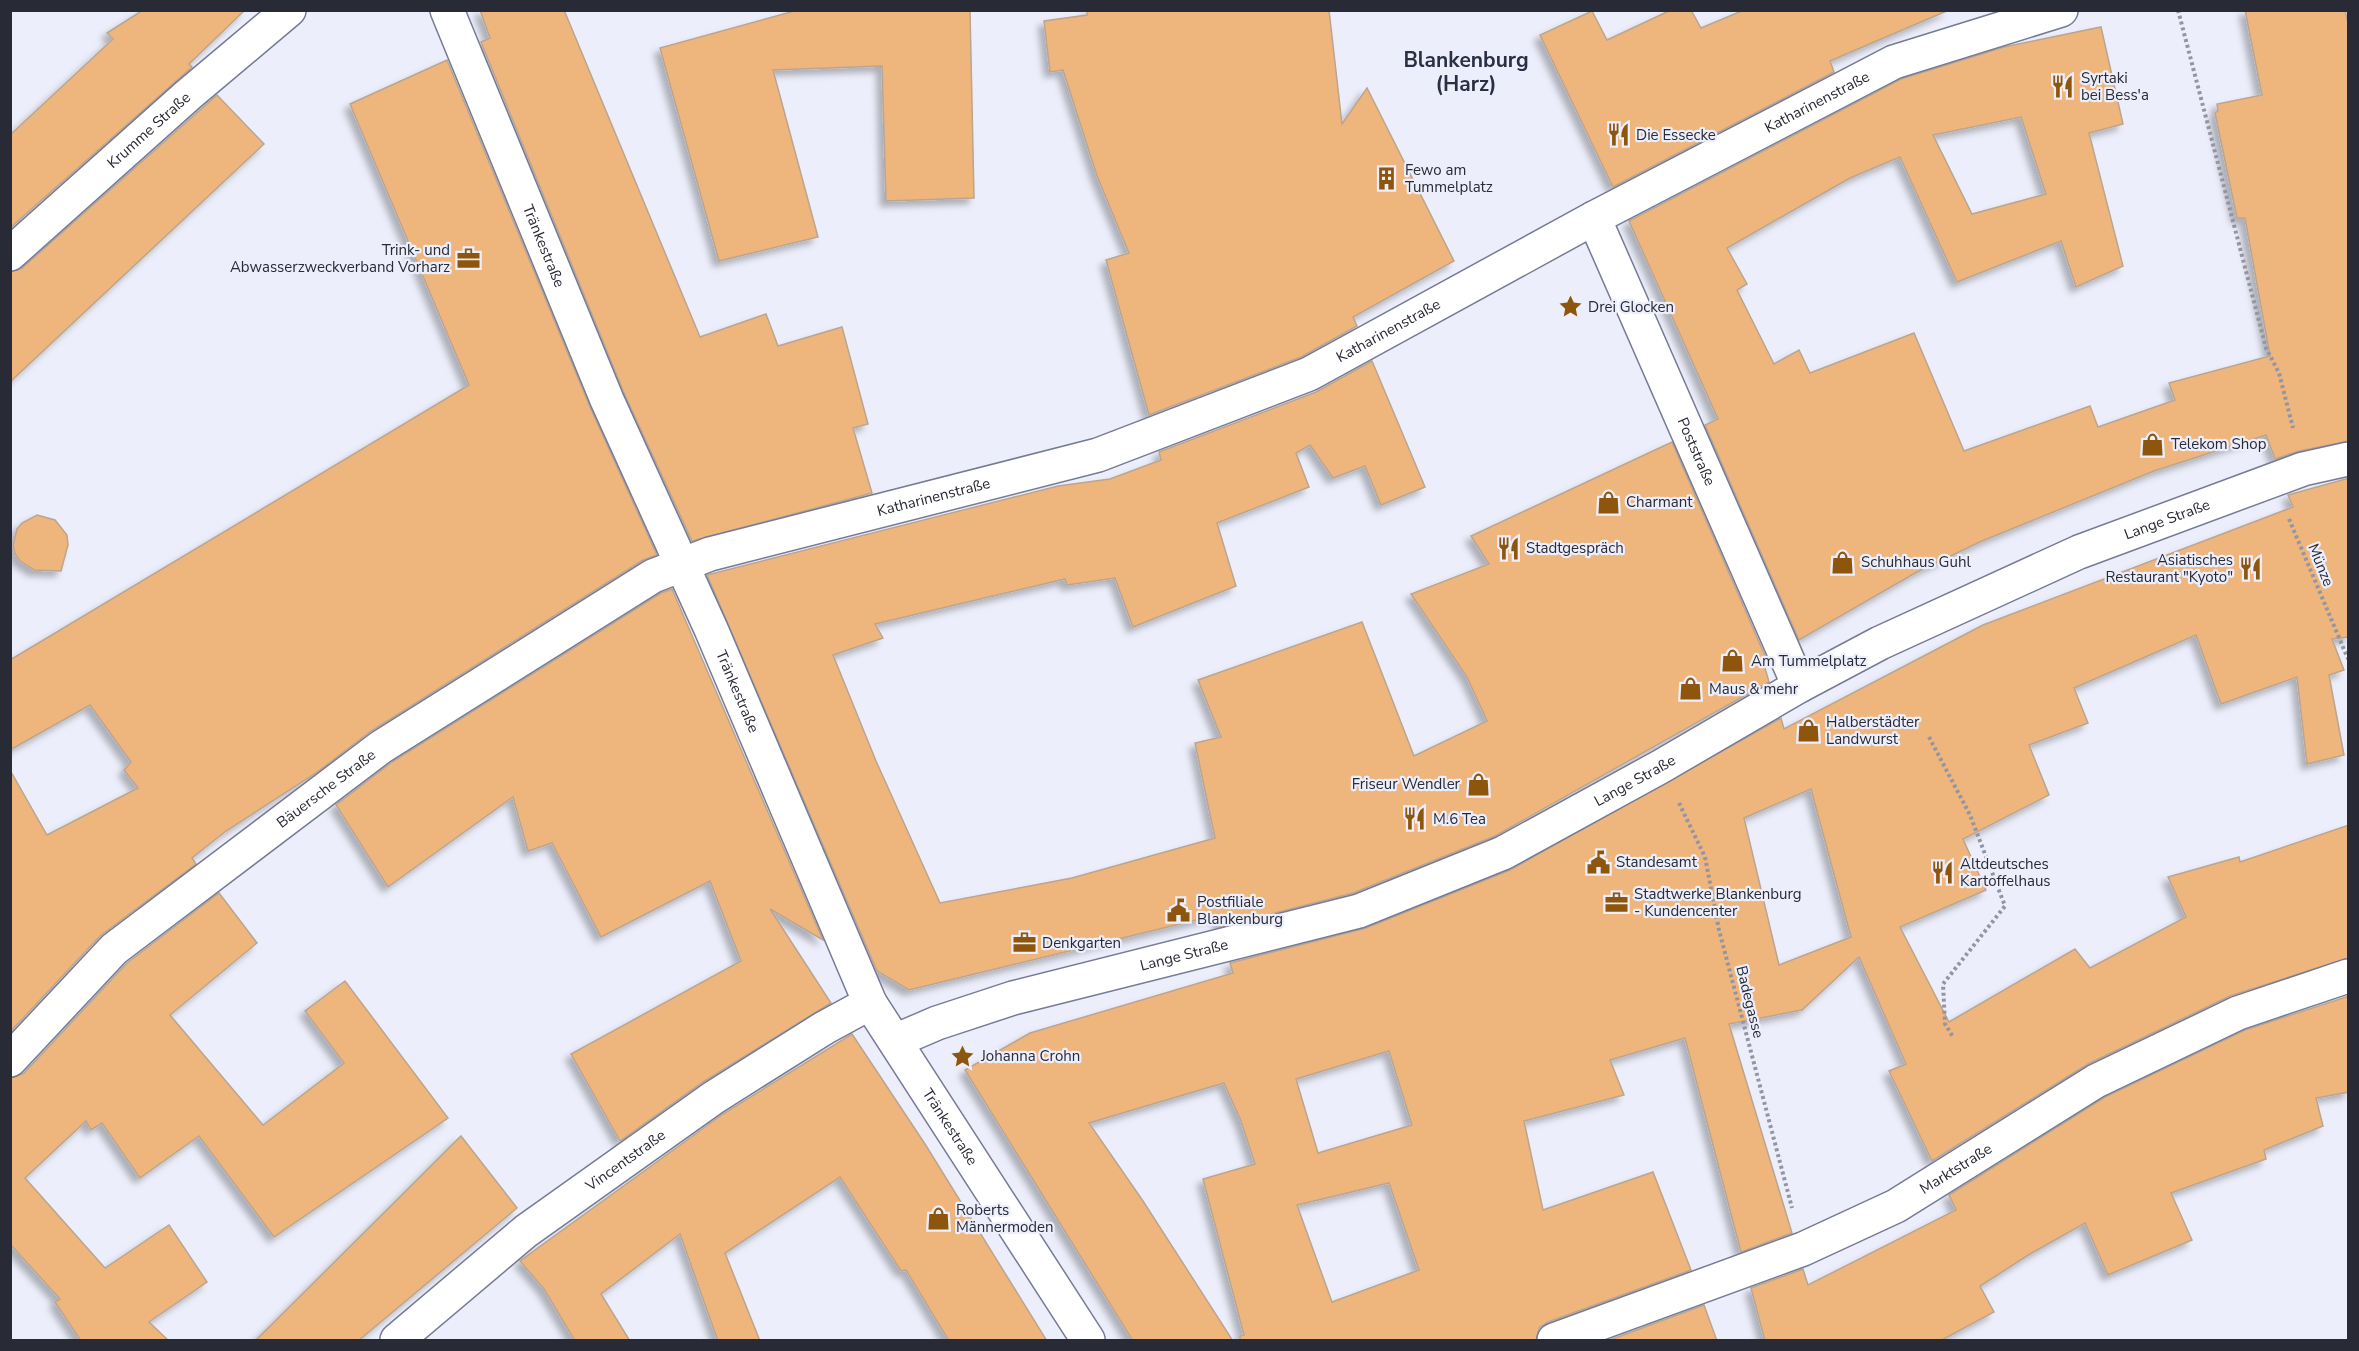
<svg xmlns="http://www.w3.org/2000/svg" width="2359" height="1351" viewBox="0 0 2359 1351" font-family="'Nunito Sans',sans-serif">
	<defs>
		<filter id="shadow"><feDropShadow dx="-5.5" dy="5.5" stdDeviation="3" flood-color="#0004"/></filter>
	</defs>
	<rect width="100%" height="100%" fill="#eceffb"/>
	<g fill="#eeb57d" stroke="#bba590" stroke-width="1.5" fill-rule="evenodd" filter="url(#shadow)">
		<polygon points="143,10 245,10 189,64 192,67 10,228 10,135 113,39 107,33"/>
		<polygon points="480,10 564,10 700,337 766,314 778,346 842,327 868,424 853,428 872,493 692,541 624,393 481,42 490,38"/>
		<polygon points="798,10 970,10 974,198 886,201 882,66 773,70 818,237 719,261 660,48"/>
		<polygon points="1087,10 1329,10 1342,124 1367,88 1454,261 1353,317 1357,326 1301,357 1149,415 1106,260 1129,253 1097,176 1063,70 1050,72 1044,21 1087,15"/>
		<polygon points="1671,10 1691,10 1701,28 1744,10 1949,10 1830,61 1834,72 1613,187 1540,35 1592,11 1607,40"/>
		<path d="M2245,10H2345L2349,28V441L2299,451L2275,459L2266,435L2154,471L1982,541L1917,572L1799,640L1705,425L1718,419L1629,221L1901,79L2004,47L2101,27L2123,124L2089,133L2123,266L2076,287L2061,241L1957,282L1900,157L1850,178L1727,248L1747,284L1737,290L1774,364L1799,350L1810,373L1914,333L1964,451L2090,406L2098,427L2175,400L2169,383L2270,356L2245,218H2237L2215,113L2218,111L2217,104L2262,95ZM2021,117L2046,194L1972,214L1933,135Z"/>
		<polygon points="447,60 590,407 657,555 643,560 371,731 316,773 226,831 192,858 196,864 100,936 10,1032 10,770 47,835 138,788 124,770 131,762 90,705 10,750 10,660 469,385 350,104"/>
		<polygon points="217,95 264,144 10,382 10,272 22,268"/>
		<polygon points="1372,361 1425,487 1381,505 1365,466 1333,478 1310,445 1296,453 1309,487 1217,523 1236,586 1133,627 1115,578 1067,585 1065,579 875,624 883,638 833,655 876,761 940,903 1072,878 1215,838 1195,743 1221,737 1198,680 1362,622 1414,756 1487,721 1467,677 1411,594 1489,564 1471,536 1672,442 1766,658 1763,661 1769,682 1495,836 1353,893 1220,927 1217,915 909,990 877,971 707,575 1058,486 1110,479 1161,460 1159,452 1316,392"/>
		<path d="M2349,478V637L2332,639L2344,670L2329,675L2344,755L2307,764L2297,677L2221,704L2196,635L2074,688L2088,723L2029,745L2049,795L1963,839L1986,890L1900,927L1949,1022L2075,949L2090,968L2186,917L2168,877L2239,857L2240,862L2349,825V958L2230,996L2088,1064L1932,1161L1889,1071L1906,1064L1859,957L1802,1010L1729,1024L1792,1233L1741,1252L1685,1038L1610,1060L1624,1095L1524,1121L1543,1210L1653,1172L1691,1270L1548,1322L1539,1328L1536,1341H1240V1336L1244,1335L1203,1179L1255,1164L1241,1121L1224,1083L1089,1123L1143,1201L1233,1341H1133L965,1070L1030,1033L1233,973L1230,963L1366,928L1510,870L1781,718L1784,729L1983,625L2293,507L2288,495ZM1811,789L1851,937L1779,965L1744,818ZM1389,1051L1412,1125L1318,1153L1296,1079ZM1389,1183L1419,1270L1332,1302L1297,1205Z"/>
		<polygon points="37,515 55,520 67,535 68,545 61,571 34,570 20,561 15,554 13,545 17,529 22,523"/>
		<polygon points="672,589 823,940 770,909 831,1003 703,1082 620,1141 571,1054 741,961 710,881 601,937 552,843 528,851 513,797 388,887 336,805 392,762 661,593"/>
		<polygon points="219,893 257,943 170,1015 263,1125 344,1063 305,1011 345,981 448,1118 274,1237 199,1136 140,1178 102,1123 91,1130 86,1121 25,1178 105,1268 169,1225 207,1282 149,1322 169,1341 81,1341 55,1302 60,1299 10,1244 10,1078 24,1073 127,963"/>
		<polygon points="2349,996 2349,1092 2316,1098 2323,1126 2264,1150 2266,1159 2171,1193 2192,1240 2108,1275 2085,1223 2030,1254 1980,1286 1994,1312 1940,1341 1765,1341 1751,1288 1803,1269 1808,1285 1956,1210 1949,1195 2105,1097 2245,1030"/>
		<polygon points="852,1034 925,1144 1047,1341 949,1341 906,1270 901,1271 840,1177 725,1253 760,1341 718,1341 680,1234 601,1294 630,1341 575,1341 544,1289 520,1261 723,1114"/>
		<polygon points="461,1136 517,1208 358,1341 255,1341"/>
		<polygon points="1704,1305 1717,1341 1607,1341"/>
	</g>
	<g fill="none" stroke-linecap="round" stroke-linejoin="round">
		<defs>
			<g id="street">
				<path id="s1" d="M447,10L607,400L711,629L870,1003L1088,1340"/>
				<path id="s2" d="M1594,218L1799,686"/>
				<path id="s3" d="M10,254L188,95L289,10"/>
				<path id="s4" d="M895,1041L937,1023L1013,998L1359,911L1503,853L1660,767L1799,686L1880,643L2079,552L2303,469L2348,459"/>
				<path id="s5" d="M10,1060L114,949L381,747L653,576L710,554L1098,455L1309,374L1594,218L1894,62L2061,10"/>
				<path id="s6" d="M397,1340L526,1231L713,1098L824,1028L870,1003"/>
				<path id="s7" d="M1554,1340L1803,1249L1896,1206L2096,1081L2238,1013L2348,976"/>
			</g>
		</defs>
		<use href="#street" stroke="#757b94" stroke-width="36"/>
		<g stroke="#9395a1" stroke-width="4" stroke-dasharray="3 3" stroke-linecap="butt">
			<polyline points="2178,10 2266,348 2279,373 2293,428"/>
			<polyline points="2289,519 2348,659"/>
			<polyline points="1929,737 1970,815 2005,906 1943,984 1945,1024 1953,1037"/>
			<polyline points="1679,803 1705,857 1719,930 1792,1208"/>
		</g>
		<use href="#street" stroke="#fff" stroke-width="33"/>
	</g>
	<defs>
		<symbol id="restaurant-bare" viewBox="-9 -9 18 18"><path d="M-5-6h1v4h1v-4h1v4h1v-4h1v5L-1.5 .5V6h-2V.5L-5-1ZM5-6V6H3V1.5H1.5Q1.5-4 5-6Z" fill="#8e550d" stroke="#eceffb" stroke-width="2.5" paint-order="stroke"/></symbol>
		<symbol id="building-bare" viewBox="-9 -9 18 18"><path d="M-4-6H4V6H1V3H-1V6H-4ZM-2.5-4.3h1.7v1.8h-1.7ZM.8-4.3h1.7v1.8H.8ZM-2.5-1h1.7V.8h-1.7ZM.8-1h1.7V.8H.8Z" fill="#8e550d" stroke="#eceffb" stroke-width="2.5" paint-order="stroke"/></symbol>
		<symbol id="office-bare" viewBox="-9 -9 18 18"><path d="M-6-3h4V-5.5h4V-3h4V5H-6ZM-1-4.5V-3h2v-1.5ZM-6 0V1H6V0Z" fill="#8e550d" stroke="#eceffb" stroke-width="2.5" paint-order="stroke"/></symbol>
		<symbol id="sight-bare" viewBox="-9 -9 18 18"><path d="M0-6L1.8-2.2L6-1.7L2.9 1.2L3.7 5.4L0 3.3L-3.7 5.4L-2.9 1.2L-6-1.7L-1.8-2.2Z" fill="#8e550d" stroke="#eceffb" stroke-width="2.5" paint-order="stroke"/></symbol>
		<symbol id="shop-bare" viewBox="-9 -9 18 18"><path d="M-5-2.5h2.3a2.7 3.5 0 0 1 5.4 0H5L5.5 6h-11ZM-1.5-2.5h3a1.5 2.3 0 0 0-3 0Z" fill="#8e550d" stroke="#eceffb" stroke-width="2.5" paint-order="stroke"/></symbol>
		<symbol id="civic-bare" viewBox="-9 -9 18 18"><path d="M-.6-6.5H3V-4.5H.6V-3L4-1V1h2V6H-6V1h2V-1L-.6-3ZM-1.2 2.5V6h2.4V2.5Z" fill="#8e550d" stroke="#eceffb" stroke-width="2.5" paint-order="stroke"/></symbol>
	</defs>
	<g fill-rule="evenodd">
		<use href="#restaurant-bare" x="2046" y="70" width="33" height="33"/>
		<use href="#restaurant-bare" x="1602" y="118" width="33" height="33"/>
		<use href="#building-bare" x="1370" y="162" width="33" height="33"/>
		<use href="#office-bare" x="452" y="242" width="33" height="33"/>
		<use href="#sight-bare" x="1554" y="290" width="33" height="33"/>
		<use href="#shop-bare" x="2136" y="428" width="33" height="33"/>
		<use href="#shop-bare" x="1592" y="486" width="33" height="33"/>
		<use href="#restaurant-bare" x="1492" y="532" width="33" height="33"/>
		<use href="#shop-bare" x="1826" y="546" width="33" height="33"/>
		<use href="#restaurant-bare" x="2234" y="552" width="33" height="33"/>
		<use href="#shop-bare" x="1716" y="644" width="33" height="33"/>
		<use href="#shop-bare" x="1674" y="672" width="33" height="33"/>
		<use href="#shop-bare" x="1792" y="714" width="33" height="33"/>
		<use href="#shop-bare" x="1462" y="768" width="33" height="33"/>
		<use href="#restaurant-bare" x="1398" y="802" width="33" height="33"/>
		<use href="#civic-bare" x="1582" y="846" width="33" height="33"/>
		<use href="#restaurant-bare" x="1926" y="856" width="33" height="33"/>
		<use href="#office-bare" x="1600" y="886" width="33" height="33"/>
		<use href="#civic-bare" x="1162" y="894" width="33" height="33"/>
		<use href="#office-bare" x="1008" y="926" width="33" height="33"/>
		<use href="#sight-bare" x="946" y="1040" width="33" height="33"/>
		<use href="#shop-bare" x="922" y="1202" width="33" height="33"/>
	</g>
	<g text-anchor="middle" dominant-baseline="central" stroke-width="4.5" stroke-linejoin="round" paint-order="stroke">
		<g font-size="15" fill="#282a35" stroke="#eceffb" text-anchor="start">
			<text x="2081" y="78">Syrtaki<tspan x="2081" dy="17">bei Bess'a</tspan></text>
			<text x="1636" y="135">Die Essecke</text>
			<text x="1405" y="170">Fewo am<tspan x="1405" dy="17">Tummelplatz</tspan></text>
			<text x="450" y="250" text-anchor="end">Trink- und<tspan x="450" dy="17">Abwasserzweckverband Vorharz</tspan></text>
			<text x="1588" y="307">Drei Glocken</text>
			<text x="2171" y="444">Telekom Shop</text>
			<text x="1626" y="502">Charmant</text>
			<text x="1526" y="548">Stadtgespräch</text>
			<text x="2233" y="560" text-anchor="end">Asiatisches<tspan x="2233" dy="17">Restaurant "Kyoto"</tspan></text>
			<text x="1861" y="562">Schuhhaus Guhl</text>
			<text x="1751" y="661">Am Tummelplatz</text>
			<text x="1709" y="689">Maus &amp; mehr</text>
			<text x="1826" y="722">Halberstädter<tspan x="1826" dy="17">Landwurst</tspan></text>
			<text x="1460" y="784" text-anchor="end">Friseur Wendler</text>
			<text x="1433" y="819">M.6 Tea</text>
			<text x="1616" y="862">Standesamt</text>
			<text x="1960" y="864">Altdeutsches<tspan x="1960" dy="17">Kartoffelhaus</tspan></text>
			<text x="1634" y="894">Stadtwerke Blankenburg<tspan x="1634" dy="17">- Kundencenter</tspan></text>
			<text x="1197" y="902">Postfiliale<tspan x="1197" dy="17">Blankenburg</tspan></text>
			<text x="1042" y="943">Denkgarten</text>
			<text x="981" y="1056">Johanna Crohn</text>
			<text x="956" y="1210">Roberts<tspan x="956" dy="17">Männermoden</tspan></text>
		</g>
		<g font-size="15" fill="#282a35" stroke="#eceffb">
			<text stroke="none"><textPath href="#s5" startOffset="2072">Katharinenstraße</textPath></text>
			<text stroke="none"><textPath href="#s3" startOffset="186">Krumme Straße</textPath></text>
			<text stroke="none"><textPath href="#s1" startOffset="255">Tränkestraße</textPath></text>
			<text stroke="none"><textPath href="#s5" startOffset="1586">Katharinenstraße</textPath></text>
			<text stroke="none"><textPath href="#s2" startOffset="255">Poststraße</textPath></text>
			<text stroke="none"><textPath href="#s5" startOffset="1100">Katharinenstraße</textPath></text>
			<text stroke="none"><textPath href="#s4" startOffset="1382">Lange Straße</textPath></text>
			<text transform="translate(2321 565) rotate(68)">Münze</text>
			<text stroke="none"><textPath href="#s1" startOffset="741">Tränkestraße</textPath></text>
			<text stroke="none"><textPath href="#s4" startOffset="788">Lange Straße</textPath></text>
			<text stroke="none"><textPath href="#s5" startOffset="418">Bäuersche Straße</textPath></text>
			<text stroke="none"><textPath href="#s4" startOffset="302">Lange Straße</textPath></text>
			<text transform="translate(1750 1002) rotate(76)">Badegasse</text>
			<text stroke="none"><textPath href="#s1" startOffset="1227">Tränkestraße</textPath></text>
			<text stroke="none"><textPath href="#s6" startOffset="291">Vincentstraße</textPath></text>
			<text stroke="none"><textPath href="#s7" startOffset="438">Marktstraße</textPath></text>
		</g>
		<g font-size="21" font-weight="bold" fill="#2a2f44" stroke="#eceffb">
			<text x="1466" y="60">Blankenburg<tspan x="1466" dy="24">(Harz)</tspan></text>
		</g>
	</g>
	<rect width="2359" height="1351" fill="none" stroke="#282a35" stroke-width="24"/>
</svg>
